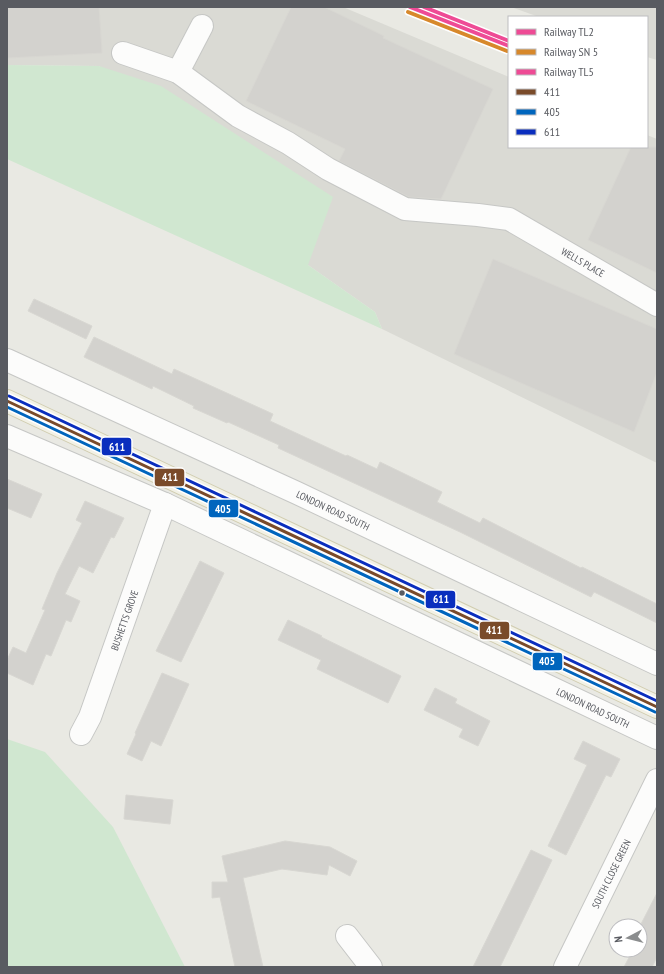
<svg xmlns="http://www.w3.org/2000/svg" width="664" height="974" viewBox="0 0 664 974" font-family="'PT Sans Narrow',sans-serif">
	<rect width="100%" height="100%" fill="#e9e9e3"/>
	<g fill="#dadad4">
		<polygon points="7,7 343,7 509,77 509,147 647,147 647,135 657,139 657,463 382,329 375,312 308,265 99,66 7,65"/>
		<polygon points="511,7 657,7 657,60 647,57 647,17 539,17"/>
	</g>
	<g fill="#d0e7d0">
		<polygon points="7,65 99,66 161,86 333,197 308,265 375,312 382,329 7,159"/>
		<polygon points="7,739 45,752 113,827 185,967 7,967"/>
	</g>
	<g fill="#d3d2ce" stroke="#d8d7d2">
		<polygon points="7,7 99,7 102,53 7,58"/>
		<polygon points="291,7 324,7 384,36 383,38 493,89 441,199 409,197 339,161 345,149 246,101"/>
		<polygon points="631,147 657,147 657,273 588,240"/>
		<polygon points="493,259 657,329 657,372 634,432 454,354"/>
		<polygon points="34,299 92,326 86,339 28,311"/>
		<polygon points="94,337 172,374 174,369 273,414 270,421 346,456 347,455 377,469 380,462 442,492 437,502 480,523 483,518 581,568 582,567 657,604 657,623 594,592 591,597 460,532 278,448 279,445 228,422 227,423 193,408 194,406 153,386 152,389 84,357"/>
		<polygon points="7,479 42,494 31,518 7,508"/>
		<polygon points="85,501 124,518 114,538 111,537 93,573 79,566 65,594 80,601 71,622 66,620 51,656 46,654 33,685 7,673 7,660 13,647 26,653 45,610 42,609 57,573 82,523 76,520"/>
		<polygon points="200,561 224,573 181,662 156,651"/>
		<polygon points="288,620 322,636 321,637 401,676 388,703 317,669 321,660 278,640"/>
		<polygon points="162,673 189,684 161,746 151,741 142,761 127,754 136,734 135,733"/>
		<polygon points="435,688 457,699 455,703 490,721 478,746 459,737 463,729 424,710"/>
		<polygon points="583,741 620,759 611,777 606,775 566,855 548,846 587,765 574,759"/>
		<polygon points="126,795 173,800 170,824 124,819"/>
		<polygon points="285,841 330,847 357,861 350,876 329,865 327,875 282,869 243,878 263,967 235,967 220,897 212,898 212,882 228,882 222,856"/>
		<polygon points="531,850 552,860 500,967 473,967"/>
		<polygon points="657,893 657,957 652,967 624,967 633,950 640,950 640,926"/>
	</g>
	<g fill="none" stroke-linecap="round" stroke-linejoin="round">
		<defs>
			<g id="minor">
				<path id="s1" d="M123,53L178,72L238,116L288,143L328,169L405,209L478,215L509,219L657,305"/>
				<polyline points="178,72 202,26"/>
				<path id="s2" d="M7,360L297,493L657,664"/>
				<path id="s3" d="M7,436L165,504L657,738"/>
				<path id="s4" d="M81,734L90,717L165,504"/>
				<polyline points="347,936 371,967"/>
				<path id="s5" d="M565,967L657,780"/>
			</g>
			<polyline id="major" points="7,401 657,707"/>
		</defs>
		<use href="#minor" stroke="#c6c7c5" stroke-width="24"/>
		<use href="#major" stroke="#d1cdb0" stroke-width="24"/>
		<use href="#minor" stroke="#fcfcfb" stroke-width="22"/>
		<use href="#major" stroke="#f2f1e6" stroke-width="22"/>
		<defs>
			<polyline id="bus-1" points="7,401 657,707"/>
			<polyline id="bus-2" points="7,407 655,712"/>
			<polyline id="bus-3" points="9,396 657,701"/>
		</defs>
		<use href="#bus-1" stroke="#fff" stroke-width="6"/>
		<use href="#bus-2" stroke="#fff" stroke-width="6"/>
		<use href="#bus-3" stroke="#fff" stroke-width="6"/>
		<use href="#bus-1" stroke="#7a4b2a" stroke-width="3"/>
		<use href="#bus-2" stroke="#0065bd" stroke-width="3"/>
		<use href="#bus-3" stroke="#0a2ebe" stroke-width="3"/>
		<defs>
			<polyline id="rail-1" points="410,7 509,46"/>
			<polyline id="rail-2" points="408,12 507,51"/>
			<polyline id="rail-3" points="424,7 509,41"/>
		</defs>
		<use href="#rail-1" stroke="#fff" stroke-width="7"/>
		<use href="#rail-2" stroke="#fff" stroke-width="7"/>
		<use href="#rail-3" stroke="#fff" stroke-width="7"/>
		<use href="#rail-1" stroke="#ee4b95" stroke-width="4"/>
		<use href="#rail-2" stroke="#d7882b" stroke-width="4"/>
		<use href="#rail-3" stroke="#ee4b95" stroke-width="4"/>
	</g>
	<circle fill="#595b61" stroke="#fff" stroke-width="1.5" cx="402" cy="593" r="3.5"/>
	<g text-anchor="middle" dominant-baseline="central" stroke-width="3" stroke-linejoin="round" paint-order="stroke">
		<g font-size="10" fill="#595b61" stroke="#fff">
			<text stroke="none"><textPath href="#s1" startOffset="514">WELLS PLACE</textPath></text>
			<text stroke="none"><textPath href="#s2" startOffset="359">LONDON ROAD SOUTH</textPath></text>
			<text stroke="none"><textPath href="#s4" startOffset="122">BUSHETTS GROVE</textPath></text>
			<text stroke="none"><textPath href="#s3" startOffset="646">LONDON ROAD SOUTH</textPath></text>
			<text stroke="none"><textPath href="#s5" startOffset="104">SOUTH CLOSE GREEN</textPath></text>
		</g>
	</g>
	<g stroke="#fff" stroke-width="1.5">
		<rect x="101" y="437" width="31" height="19" rx="4" fill="#0a2ebe"/>
		<rect x="154" y="468" width="31" height="19" rx="4" fill="#7a4b2a"/>
		<rect x="208" y="499" width="31" height="19" rx="4" fill="#0065bd"/>
		<rect x="425" y="590" width="31" height="19" rx="4" fill="#0a2ebe"/>
		<rect x="479" y="621" width="31" height="19" rx="4" fill="#7a4b2a"/>
		<rect x="532" y="652" width="31" height="19" rx="4" fill="#0065bd"/>
	</g>
	<g font-size="11" text-anchor="middle" font-weight="bold" fill="#fff">
		<text x="117" y="451">611</text>
		<text x="170" y="481">411</text>
		<text x="223" y="513">405</text>
		<text x="441" y="603">611</text>
		<text x="494" y="634">411</text>
		<text x="547" y="665">405</text>
	</g>
	<rect width="664" height="974" fill="none" stroke="#595b61" stroke-width="16"/>
	<rect x="508" y="16" width="140" height="132" fill="#ffffff" stroke="#bdbdc0"/>
	<rect x="516" y="29" width="20" height="6" fill="#ee4b95" stroke="#bdbdc0"/>
	<text x="544" y="36" font-size="12" fill="#595b61">Railway TL2</text>
	<rect x="516" y="49" width="20" height="6" fill="#d7882b" stroke="#bdbdc0"/>
	<text x="544" y="56" font-size="12" fill="#595b61">Railway SN 5</text>
	<rect x="516" y="69" width="20" height="6" fill="#ee4b95" stroke="#bdbdc0"/>
	<text x="544" y="76" font-size="12" fill="#595b61">Railway TL5</text>
	<rect x="516" y="89" width="20" height="6" fill="#7a4b2a" stroke="#bdbdc0"/>
	<text x="544" y="96" font-size="12" fill="#595b61">411</text>
	<rect x="516" y="109" width="20" height="6" fill="#0065bd" stroke="#bdbdc0"/>
	<text x="544" y="116" font-size="12" fill="#595b61">405</text>
	<rect x="516" y="129" width="20" height="6" fill="#0a2ebe" stroke="#bdbdc0"/>
	<text x="544" y="136" font-size="12" fill="#595b61">611</text>
	<g transform="translate(628 938) rotate(263)"><circle r="19" fill="#ffffff" stroke="#bdbdc0"/>
	<path d="M0-3L7 15L0 10L-7 15Z" fill="#8b8d8e"/>
	<text y="-6" font-size="11" font-weight="bold" text-anchor="middle" fill="#595b61">N</text>
	</g>
</svg>
